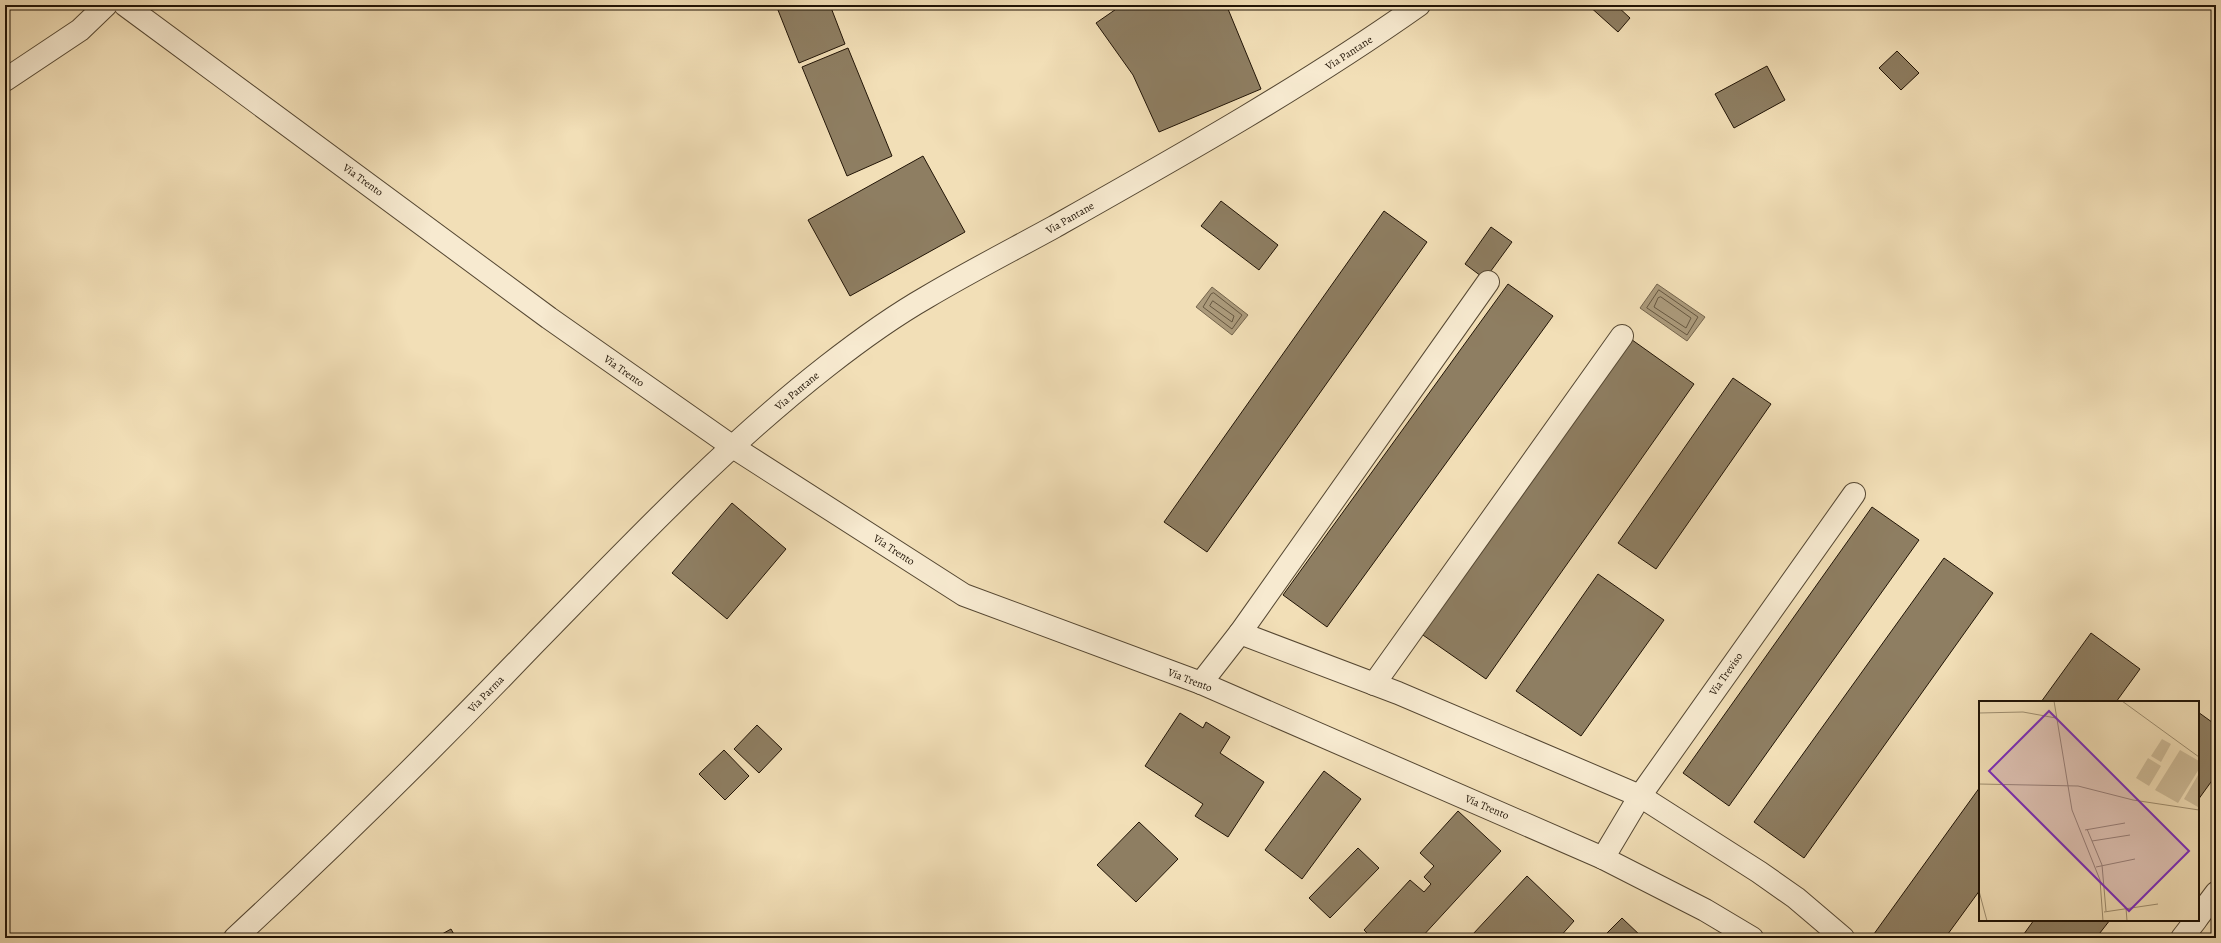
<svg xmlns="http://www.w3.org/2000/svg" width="2221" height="943" viewBox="0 0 2221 943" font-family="Alegreya,serif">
	<rect width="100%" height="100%" fill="#f2dfb7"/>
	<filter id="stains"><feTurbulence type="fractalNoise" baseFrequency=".005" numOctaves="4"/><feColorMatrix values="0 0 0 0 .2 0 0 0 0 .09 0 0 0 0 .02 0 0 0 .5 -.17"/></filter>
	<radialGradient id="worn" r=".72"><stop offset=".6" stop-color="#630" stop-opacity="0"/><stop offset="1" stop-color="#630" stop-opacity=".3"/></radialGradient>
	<g fill="#ab9a7b" stroke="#74644c">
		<polygon points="1657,284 1705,317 1687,341 1640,308"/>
		<polygon points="1212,287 1248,315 1232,335 1196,307"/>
	</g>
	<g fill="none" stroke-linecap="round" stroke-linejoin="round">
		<g stroke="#665740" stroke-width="1">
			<polygon points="1659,290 1698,317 1687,335 1647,308"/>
			<polygon points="1214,293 1242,315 1232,329 1203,307 1211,294"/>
			<polygon points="1661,297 1691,318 1686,328 1654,307 1658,298"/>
			<polygon points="1213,301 1234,316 1232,322 1210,306"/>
		</g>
	</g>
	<g fill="#8e7e62" stroke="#211406">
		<polygon points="776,5 830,5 845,44 799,63"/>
		<polygon points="1122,5 1234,5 1228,9 1261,89 1159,132 1133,75 1096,23"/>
		<polygon points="1588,5 1616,5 1630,18 1618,32"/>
		<polygon points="848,48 892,156 847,176 802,67"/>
		<polygon points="1897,51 1919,73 1901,90 1879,68"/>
		<polygon points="1767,66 1785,100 1734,128 1715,94"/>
		<polygon points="923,156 965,232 850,296 808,220"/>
		<polygon points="1221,201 1278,245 1259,270 1201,226"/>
		<polygon points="1384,211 1427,242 1207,552 1164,522"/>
		<polygon points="1491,227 1512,242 1485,279 1465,264"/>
		<polygon points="1508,284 1553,316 1327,627 1283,595"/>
		<polygon points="1628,337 1694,384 1486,679 1420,633"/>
		<polygon points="1733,378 1771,404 1656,569 1618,543"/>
		<polygon points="732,503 786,549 727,619 672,573"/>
		<polygon points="1872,507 1919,540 1729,806 1683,773"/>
		<polygon points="1944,558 1993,593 1804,858 1754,822"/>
		<polygon points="1598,574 1664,620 1581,736 1516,691"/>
		<polygon points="2091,633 2140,669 2116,702 2041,702"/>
		<polygon points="2198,712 2216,725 2216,775 2198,800"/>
		<polygon points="1180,713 1203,728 1206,722 1230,737 1220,753 1264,782 1228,837 1195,816 1203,804 1145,766"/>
		<polygon points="757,725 782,749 759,773 734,749"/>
		<polygon points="724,750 749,776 725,800 699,774"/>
		<polygon points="1324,771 1361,799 1302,879 1265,850"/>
		<polygon points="1980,787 1980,890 1945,938 1871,938"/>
		<polygon points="1458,811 1501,851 1421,938 1372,938 1364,930 1410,880 1424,892 1431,884 1424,877 1434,866 1420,853"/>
		<polygon points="1139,822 1178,859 1136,902 1097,865"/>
		<polygon points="1358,848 1379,868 1330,918 1309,898"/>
		<polygon points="1527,876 1574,921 1559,938 1478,938 1473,934"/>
		<polygon points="1622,918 1643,938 1602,938"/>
		<polygon points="2034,920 2110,920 2096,938 2021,938"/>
		<polygon points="451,929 456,938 435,938"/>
	</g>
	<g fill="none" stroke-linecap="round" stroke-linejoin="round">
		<defs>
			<g id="minor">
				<polyline points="125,5 549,318 733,447 964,595 1201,683 1603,858 1705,910 1752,938"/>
				<polyline points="5,80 80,30 106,5"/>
				<polyline points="1240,633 1398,693 1640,796 1759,872 1796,898 1843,938"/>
				<polyline points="1201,683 1240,633 1488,282"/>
				<polyline points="1374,684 1622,336"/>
				<polyline points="1603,858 1640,796 1854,494"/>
				<polyline points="2198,917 2216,893"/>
				<path d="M235,938C338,843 437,745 534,644C628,548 721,449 827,366C859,341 892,317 927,297C969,272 1012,250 1054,227C1178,157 1303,87 1419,5"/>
				<polyline points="2182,938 2196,920"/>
			</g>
		</defs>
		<use href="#minor" stroke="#554732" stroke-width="24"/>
		<use href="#minor" stroke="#f7ead0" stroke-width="22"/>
	</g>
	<g text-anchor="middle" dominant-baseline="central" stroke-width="3" stroke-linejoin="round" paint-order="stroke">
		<g font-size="11" fill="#211406" stroke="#f7ead0">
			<text transform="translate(1349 53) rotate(-33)">Via Pantane</text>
			<text transform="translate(363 180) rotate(36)">Via Trento</text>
			<text transform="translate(1070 218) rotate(-30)">Via Pantane</text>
			<text transform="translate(624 371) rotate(35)">Via Trento</text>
			<text transform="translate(797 391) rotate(-40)">Via Pantane</text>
			<text transform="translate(894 550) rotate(33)">Via Trento</text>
			<text transform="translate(1726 674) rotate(-55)">Via Treviso</text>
			<text transform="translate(1190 680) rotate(21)">Via Trento</text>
			<text transform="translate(486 694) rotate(-46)">Via Parma</text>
			<text transform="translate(1487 807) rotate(23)">Via Trento</text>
		</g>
	</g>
	<g transform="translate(1979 701)">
		<rect width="220" height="220" fill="#f2dfb7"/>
		<path d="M183,38L192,43L182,61L172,55ZM201,49L220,60V68L199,102L176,89ZM169,57L182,65L170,85L157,77ZM219,74L220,105L219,106L205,98Z" fill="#cebc99"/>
		<path fill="none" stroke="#9e8e70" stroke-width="1" d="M75,0L93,109L121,179L124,220M143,0L220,56M0,12L44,11L77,17M0,83L99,85L154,99L220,109M108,128L123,164L127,210M106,129L146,122M113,140L151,134M117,166L156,158M0,190L8,220M147,207L148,220M125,211L179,203"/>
		<path fill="#7b2cbf" fill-opacity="0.15" stroke="#7b2cbf" stroke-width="2" d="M70,10L210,150L150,210L10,70Z"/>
		<rect width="220" height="220" fill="none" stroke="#211406" stroke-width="2"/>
	</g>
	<rect width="2221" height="943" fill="none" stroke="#f2dfb7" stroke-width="20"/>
	<rect x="6" y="6" width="2209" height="931" fill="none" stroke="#211406" stroke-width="2"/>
	<rect x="10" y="10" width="2201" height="923" fill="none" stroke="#211406"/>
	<rect width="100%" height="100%" filter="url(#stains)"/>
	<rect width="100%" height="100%" fill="url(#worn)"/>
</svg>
